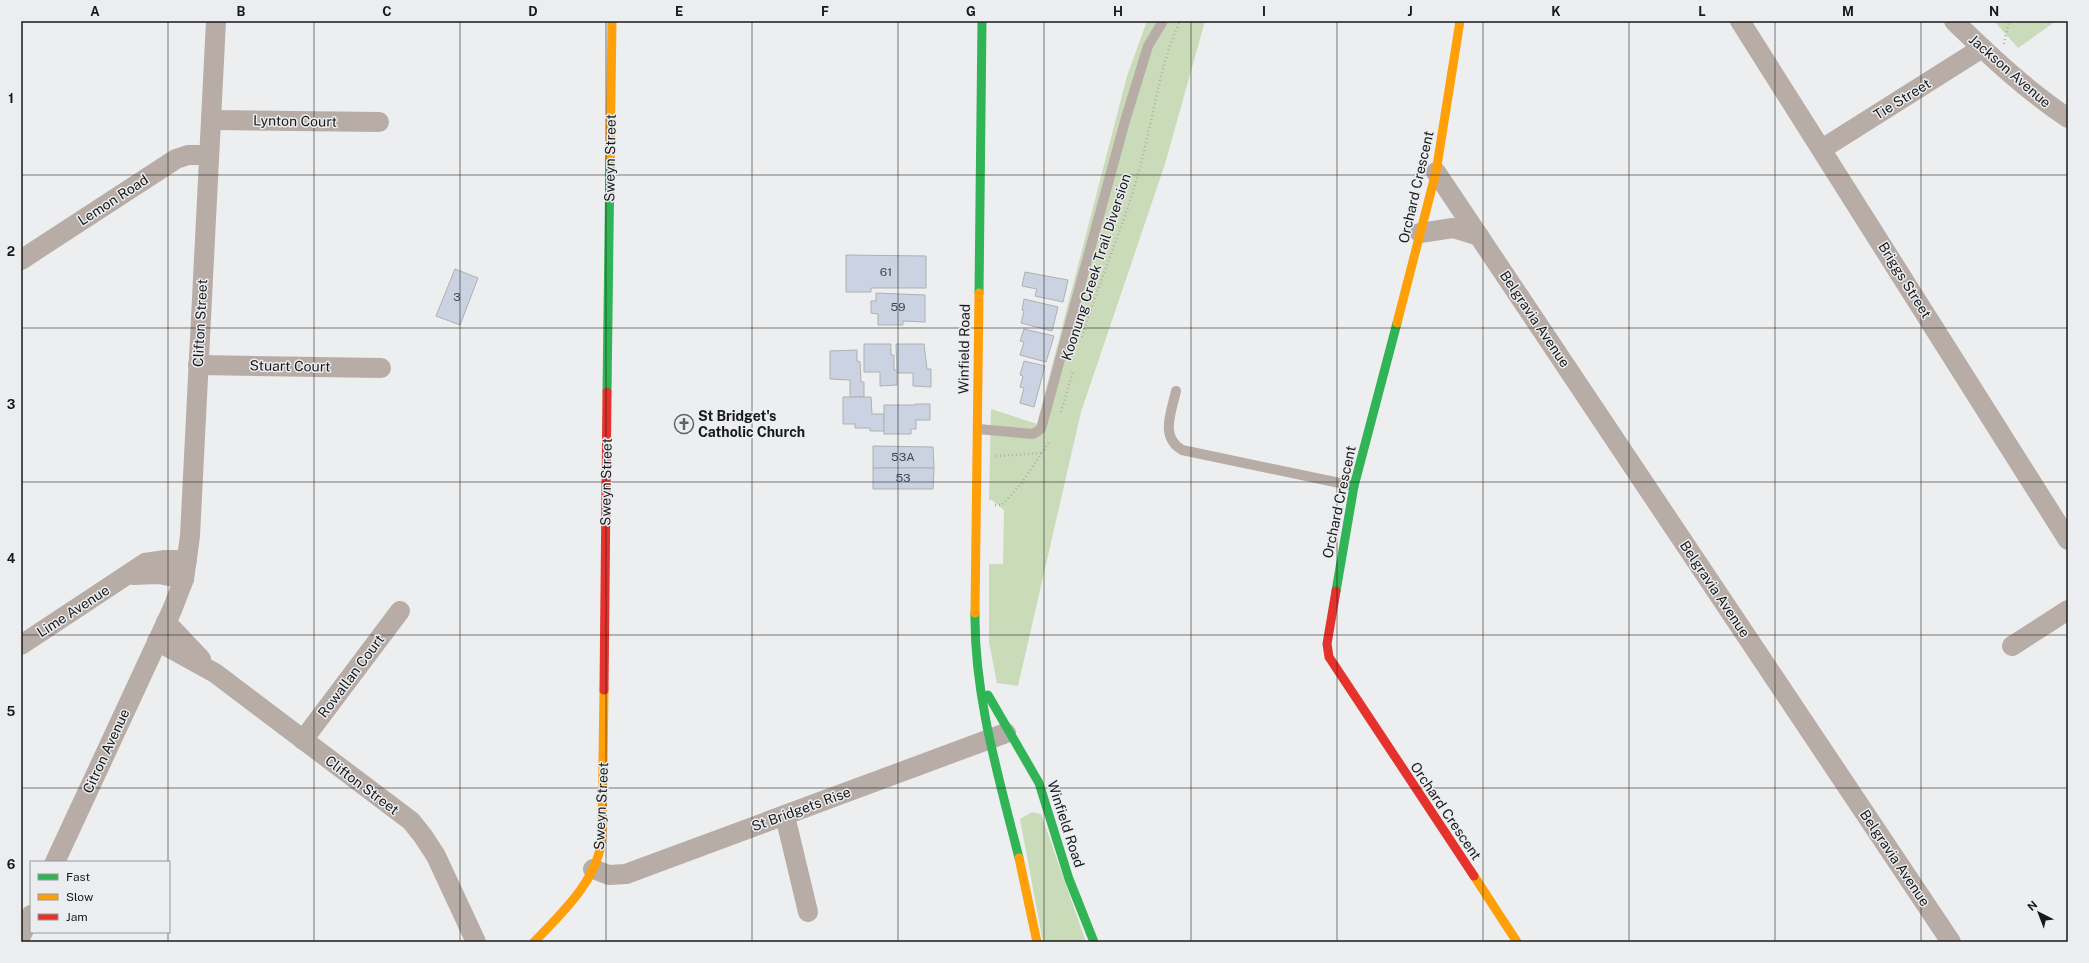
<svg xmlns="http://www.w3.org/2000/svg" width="2089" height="963" viewBox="0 0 2089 963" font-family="'Public Sans',sans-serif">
	<rect width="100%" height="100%" fill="#edeeef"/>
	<g fill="#cadbb9">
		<polygon points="1147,21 1205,21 1165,164 1081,412 1018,686 997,683 989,642 989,564 1003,564 1004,510 992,500 989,500 991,409 1037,424 1127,76"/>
		<polygon points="1994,21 2056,21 2018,48"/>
		<polygon points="1032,812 1041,814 1086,942 1043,942 1020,819"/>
	</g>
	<g fill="#cbd3e2" stroke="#afb0b1">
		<polygon points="846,255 926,256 926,288 871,288 871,292 846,292"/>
		<polygon points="455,269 478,278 460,325 436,316"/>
		<polygon points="1025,272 1068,280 1063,302 1035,296 1037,289 1022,286"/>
		<polygon points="876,293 925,295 925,322 903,321 903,325 878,325 878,314 871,313 871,301 876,301"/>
		<polygon points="1024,299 1058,307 1052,331 1021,323 1024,311 1022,310"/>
		<polygon points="1024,329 1054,336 1046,362 1020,355 1024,342 1020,341"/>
		<polygon points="864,344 891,344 891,355 894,355 894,370 897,370 897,385 880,386 880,372 864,372"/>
		<polygon points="896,344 924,344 927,369 931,369 931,387 913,386 913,373 897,373"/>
		<polygon points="857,350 857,361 860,362 861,382 864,382 864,397 850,397 850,380 830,379 830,351"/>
		<polygon points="1024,361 1045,366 1034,407 1020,403 1024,388 1020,387 1023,376 1020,375"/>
		<polygon points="843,397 871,397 872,414 884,414 884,431 870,431 870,428 855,428 855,424 843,424"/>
		<polygon points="915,404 930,404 930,420 916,420 916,429 911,429 911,434 884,434 884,405 915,405"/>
		<polygon points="873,446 933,447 934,468 873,468"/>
		<polygon points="873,468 934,468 933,489 873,489"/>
	</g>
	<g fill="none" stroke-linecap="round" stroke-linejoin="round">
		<g stroke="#b4afac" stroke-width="2.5" stroke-dasharray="1 3" stroke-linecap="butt">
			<polyline points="2004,44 2009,21"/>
			<path d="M1082,337C1100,277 1127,220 1142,159C1155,111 1159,66 1180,21"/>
			<polyline points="1061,412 1073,371"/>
			<polyline points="996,456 1042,453"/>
			<polyline points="995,505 1002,505 1021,484 1050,441"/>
		</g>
		<g stroke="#b7ada6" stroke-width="10">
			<path d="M1176,391C1171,413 1160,437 1182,450L1354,486"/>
			<polyline points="978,429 1033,434 1041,429 1125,121 1148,46 1163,21"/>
		</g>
		<g stroke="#b7ada6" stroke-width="20">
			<polyline points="1740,21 2068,540"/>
			<path d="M1954,21C1990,56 2026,90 2068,118"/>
			<polyline points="211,120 379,122"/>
			<polyline points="1822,149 1982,48"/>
			<polyline points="1436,172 1951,942"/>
			<polyline points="1420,233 1453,228 1479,236"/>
			<polyline points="21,260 176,159 188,155 209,155"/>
			<polyline points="198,365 381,368"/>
			<polyline points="133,575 159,574 184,579"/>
			<polyline points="166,622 201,659"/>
			<polyline points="157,641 215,673 411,821 423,836 436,856 476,942"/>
			<polyline points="21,645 145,563 165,560 187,560"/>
			<polyline points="2012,646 2068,610"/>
			<polyline points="303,740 400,611"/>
			<polyline points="785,816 808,912"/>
			<polyline points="55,862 172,610 184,579 190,536 216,21"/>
			<polyline points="593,869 609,875 626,874 1006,733"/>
			<polyline points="21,936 31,915"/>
		</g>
		<g stroke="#30b455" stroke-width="9">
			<polyline points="979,293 982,21"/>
			<polyline points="607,392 610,158"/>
			<polyline points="1336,591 1354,486 1397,323"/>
			<path d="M975,613C974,696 999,778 1019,858"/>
			<polyline points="988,695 1039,783 1069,879 1094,942"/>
		</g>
		<g stroke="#ff9f0a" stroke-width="9">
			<polyline points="610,158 612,21"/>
			<polyline points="1397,323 1436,172 1460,21"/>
			<polyline points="975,613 979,293"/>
			<polyline points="1019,858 1037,942"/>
			<polyline points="1474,876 1517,942"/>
			<path d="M534,942C562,913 600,878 602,835L604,690"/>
		</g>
		<g stroke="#e5322d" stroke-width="9">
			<polyline points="1336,591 1327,644 1329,657 1474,876"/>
			<polyline points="604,690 607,392"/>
		</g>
	</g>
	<path fill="none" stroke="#171818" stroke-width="1" stroke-opacity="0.55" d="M168,21V862M314,21V942M460,21V942M606,21V942M752,21V942M898,21V942M1044,21V942M1191,21V942M1337,21V942M1483,21V942M1629,21V942M1775,21V942M1921,21V942M21,175H2068M21,328H2068M21,482H2068M21,635H2068M21,788H2068M168,932V942"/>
	<defs>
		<symbol id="church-ring" viewBox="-11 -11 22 22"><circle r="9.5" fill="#ecedf0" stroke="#626363" stroke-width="1.5"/><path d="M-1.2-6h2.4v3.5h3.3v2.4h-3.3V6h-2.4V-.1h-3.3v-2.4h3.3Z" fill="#626363"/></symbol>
	</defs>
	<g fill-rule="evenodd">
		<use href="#church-ring" x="673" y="413" width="22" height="22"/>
	</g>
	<g text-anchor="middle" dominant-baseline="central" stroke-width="3" stroke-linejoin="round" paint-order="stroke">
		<g font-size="12" fill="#44474a">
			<text x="886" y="272">61</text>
			<text x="457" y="297">3</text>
			<text x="898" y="307">59</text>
			<text x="903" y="457">53A</text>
			<text x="903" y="478">53</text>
		</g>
		<g font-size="14" fill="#171818" stroke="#ecedf0">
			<text transform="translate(2010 71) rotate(41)">Jackson Avenue</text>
			<text transform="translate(1902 99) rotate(-32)">Tie Street</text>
			<text transform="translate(295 121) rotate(1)">Lynton Court</text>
			<text transform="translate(610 158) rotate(-89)">Sweyn Street</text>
			<text transform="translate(1416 187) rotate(-77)">Orchard Crescent</text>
			<text transform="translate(113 200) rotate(-33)">Lemon Road</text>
			<text transform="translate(1096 267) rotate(-72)">Koonung Creek Trail Diversion</text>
			<text transform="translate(1905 280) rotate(58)">Briggs Street</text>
			<text transform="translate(1535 319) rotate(56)">Belgravia Avenue</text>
			<text transform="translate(200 323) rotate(-87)">Clifton Street</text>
			<text transform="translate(964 349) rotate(-89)">Winfield Road</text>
			<text transform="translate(290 366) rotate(1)">Stuart Court</text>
			<text transform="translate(606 482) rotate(-89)">Sweyn Street</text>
			<text transform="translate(1339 502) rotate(-78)">Orchard Crescent</text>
			<text transform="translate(1715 589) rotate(56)">Belgravia Avenue</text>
			<text transform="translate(73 611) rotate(-33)">Lime Avenue</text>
			<text transform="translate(351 676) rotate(-53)">Rowallan Court</text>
			<text transform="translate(106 751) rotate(-65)">Citron Avenue</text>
			<text transform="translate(362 785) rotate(37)">Clifton Street</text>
			<text transform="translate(601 806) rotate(-87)">Sweyn Street</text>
			<text transform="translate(801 809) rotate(-20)">St Bridgets Rise</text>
			<text transform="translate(1446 811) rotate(56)">Orchard Crescent</text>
			<text transform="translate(1066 824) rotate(72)">Winfield Road</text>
			<text transform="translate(1895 858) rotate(56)">Belgravia Avenue</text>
		</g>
		<g font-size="14" font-weight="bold" fill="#171818" stroke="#ecedf0" text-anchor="start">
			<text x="698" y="416">St Bridget's<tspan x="698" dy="16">Catholic Church</tspan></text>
		</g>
	</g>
	<rect width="2089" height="963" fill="none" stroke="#ecedf0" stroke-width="44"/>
	<rect x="30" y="861" width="140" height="72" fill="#ecedf0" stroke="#97989a"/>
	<rect x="38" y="874" width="20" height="6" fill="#30b455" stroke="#97989a"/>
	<text x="66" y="881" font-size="12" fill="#171818">Fast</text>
	<rect x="38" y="894" width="20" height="6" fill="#ff9f0a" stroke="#97989a"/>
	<text x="66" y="901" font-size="12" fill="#171818">Slow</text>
	<rect x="38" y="914" width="20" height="6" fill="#e5322d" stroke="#97989a"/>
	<text x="66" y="921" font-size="12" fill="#171818">Jam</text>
	<g transform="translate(2039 913) rotate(318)" stroke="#ecedf0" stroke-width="3" paint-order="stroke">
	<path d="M0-3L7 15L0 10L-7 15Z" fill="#171818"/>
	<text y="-6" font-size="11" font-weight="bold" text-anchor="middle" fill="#171818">N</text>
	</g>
	<rect x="22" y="22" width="2045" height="919" fill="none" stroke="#171818" stroke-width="1.5"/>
	<g font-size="13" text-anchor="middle" font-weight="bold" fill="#171818">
		<text x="95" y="16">A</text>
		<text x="241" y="16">B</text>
		<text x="387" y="16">C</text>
		<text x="533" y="16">D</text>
		<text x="679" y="16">E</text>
		<text x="825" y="16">F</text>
		<text x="971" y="16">G</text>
		<text x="1118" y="16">H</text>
		<text x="1264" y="16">I</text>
		<text x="1410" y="16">J</text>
		<text x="1556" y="16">K</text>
		<text x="1702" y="16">L</text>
		<text x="1848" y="16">M</text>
		<text x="1994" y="16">N</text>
		<text x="11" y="103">1</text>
		<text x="11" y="256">2</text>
		<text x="11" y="409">3</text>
		<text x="11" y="563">4</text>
		<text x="11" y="716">5</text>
		<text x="11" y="869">6</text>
	</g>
</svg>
